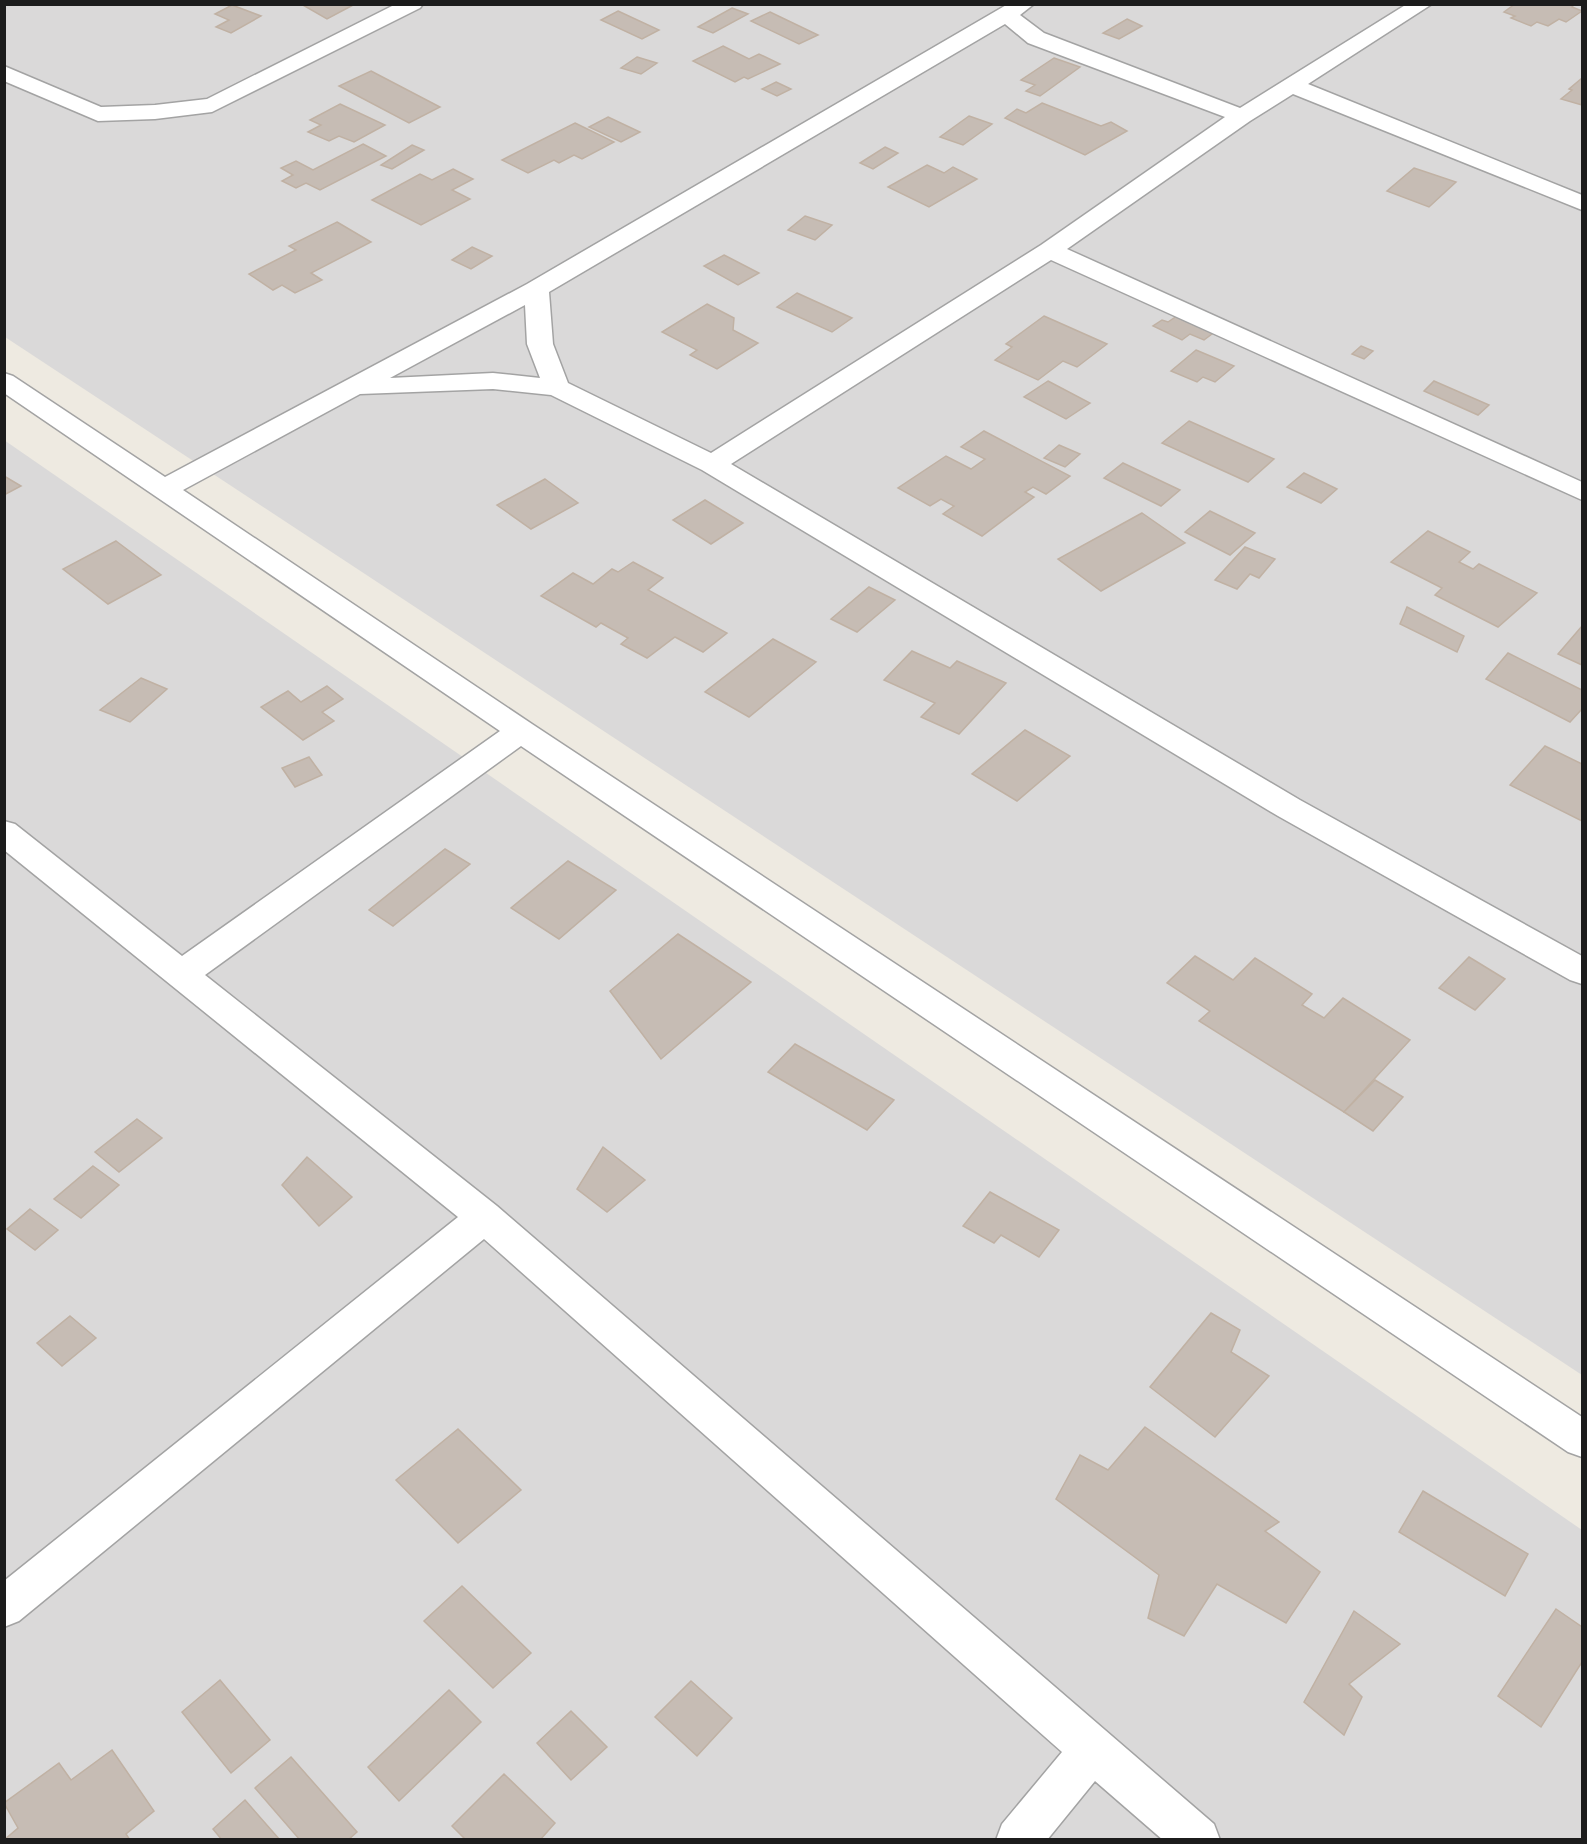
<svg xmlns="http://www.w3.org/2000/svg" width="1587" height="1844" viewBox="0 0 1587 1844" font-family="Montserrat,sans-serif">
	<rect width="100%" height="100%" fill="#eeeae1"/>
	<g fill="#dad9d9">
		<polygon points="4,5 1582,5 1582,1375 5,337"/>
		<polygon points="4,440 1582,1530 1582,1839 5,1839"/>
	</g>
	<g fill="#c6bcb4" stroke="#c0b1a3" stroke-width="1.5">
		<polygon points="301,4 355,4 327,19"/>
		<polygon points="1515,4 1575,4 1572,7 1582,11 1566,22 1559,19 1548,26 1537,22 1531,26 1511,18 1515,16 1504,12"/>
		<polygon points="232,5 261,16 231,33 216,27 229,20 215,14"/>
		<polygon points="732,8 748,14 713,33 698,27"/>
		<polygon points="618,11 659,30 642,39 601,20"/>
		<polygon points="770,12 818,35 799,44 751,21"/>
		<polygon points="1127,19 1142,26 1119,39 1103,33"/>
		<polygon points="723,46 749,59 759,54 780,64 748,79 744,77 735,82 693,61"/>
		<polygon points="637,57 657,63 641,74 621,68"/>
		<polygon points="1054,58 1080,67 1040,96 1026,91 1035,85 1021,80"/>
		<polygon points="371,71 440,107 409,123 339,86"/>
		<polygon points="1582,78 1582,105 1561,99 1572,90 1569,89"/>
		<polygon points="776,82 791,89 777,96 762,89"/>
		<polygon points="1042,103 1101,126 1111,122 1127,131 1085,155 1005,118 1017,109 1026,113"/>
		<polygon points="340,104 385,125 354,142 339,136 329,141 308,132 321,125 310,120"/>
		<polygon points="969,116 992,124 963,145 940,137"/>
		<polygon points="608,117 640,132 621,142 589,127"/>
		<polygon points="575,123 614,142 582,159 574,155 559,163 554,160 528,173 502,160"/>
		<polygon points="363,144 386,156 320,190 306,183 296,188 282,181 293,175 281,168 296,161 313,170"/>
		<polygon points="412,145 424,150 392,169 381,165"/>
		<polygon points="885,147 898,153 873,169 860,163"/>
		<polygon points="927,165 944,173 953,167 977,179 929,207 888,187"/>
		<polygon points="1414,168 1456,182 1429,207 1387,191"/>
		<polygon points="453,169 473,179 452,190 470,199 421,225 372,200 420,174 432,180"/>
		<polygon points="805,216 832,225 815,240 788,230"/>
		<polygon points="337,222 371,242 311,273 322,280 295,293 282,285 273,290 249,274 296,250 289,246"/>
		<polygon points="472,247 492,256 471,269 452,260"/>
		<polygon points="724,255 759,273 738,285 704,266"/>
		<polygon points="797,293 852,318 832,332 777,307"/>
		<polygon points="707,304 734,318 733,330 758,343 717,369 690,355 697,350 662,332"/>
		<polygon points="1184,311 1220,328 1204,340 1190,334 1182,340 1153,326 1162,320 1168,322"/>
		<polygon points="1044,316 1107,344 1077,367 1063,361 1038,380 995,360 1012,347 1006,344"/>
		<polygon points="1361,346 1373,351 1364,359 1352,354"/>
		<polygon points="1196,350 1234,366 1215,382 1203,377 1197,382 1171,371"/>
		<polygon points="1048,381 1090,403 1066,419 1024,397"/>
		<polygon points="1434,381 1489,405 1478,415 1424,391"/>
		<polygon points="1189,421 1274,459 1248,482 1162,443"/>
		<polygon points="984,431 1070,476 1046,494 1033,487 1025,492 1034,497 982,536 943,514 954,506 941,499 930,506 898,488 946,456 971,469 985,459 961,447"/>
		<polygon points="1059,445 1080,454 1065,467 1044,458"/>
		<polygon points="1123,463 1180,490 1161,506 1104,478"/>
		<polygon points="1304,473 1337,489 1321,503 1287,487"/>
		<polygon points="4,476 21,486 4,495"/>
		<polygon points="545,479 578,503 531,529 497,505"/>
		<polygon points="705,500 743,523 711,544 673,520"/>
		<polygon points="1210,511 1255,533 1230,555 1185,532"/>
		<polygon points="1142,513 1185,543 1101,591 1058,559"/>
		<polygon points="1428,531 1470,552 1459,562 1473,569 1479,564 1537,593 1498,627 1435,595 1442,588 1391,562"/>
		<polygon points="116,541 161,575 108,604 63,569"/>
		<polygon points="1245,547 1275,559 1259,578 1250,574 1237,589 1215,580"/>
		<polygon points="633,562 663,578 648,590 727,633 703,652 675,637 647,658 621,644 628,638 601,623 596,627 541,596 573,573 593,584 612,569 618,572"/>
		<polygon points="869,587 895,600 857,632 831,619"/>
		<polygon points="1407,607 1464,636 1457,652 1400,624"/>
		<polygon points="1582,626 1582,665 1558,654"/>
		<polygon points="773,639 816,662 749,717 705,692"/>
		<polygon points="912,651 950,668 957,661 1006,683 959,734 921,717 935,703 884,680"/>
		<polygon points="1508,653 1582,690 1582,709 1570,722 1486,679"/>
		<polygon points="141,678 167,689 130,722 100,710"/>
		<polygon points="327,686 343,699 322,712 334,721 303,740 261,707 288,691 301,702"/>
		<polygon points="1025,730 1070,756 1017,801 972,774"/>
		<polygon points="1545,746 1582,764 1582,821 1510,785"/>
		<polygon points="309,757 322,775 295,787 282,768"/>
		<polygon points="445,849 470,864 393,926 369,910"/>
		<polygon points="568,861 616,890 559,939 511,908"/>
		<polygon points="678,934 751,982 661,1059 610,991"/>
		<polygon points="1195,956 1233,980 1255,958 1312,994 1302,1005 1324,1018 1343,998 1410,1040 1344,1112 1199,1021 1210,1011 1167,983"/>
		<polygon points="1469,957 1505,979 1475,1010 1439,988"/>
		<polygon points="795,1044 894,1100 867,1130 768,1072"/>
		<polygon points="1375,1080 1403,1097 1373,1131 1344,1112"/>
		<polygon points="137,1119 162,1138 119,1172 95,1152"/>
		<polygon points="603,1147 645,1180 607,1212 577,1189"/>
		<polygon points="307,1157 352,1197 319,1226 282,1185"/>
		<polygon points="93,1166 119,1185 81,1218 54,1199"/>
		<polygon points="990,1192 1059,1230 1039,1257 1001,1235 994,1243 963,1226"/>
		<polygon points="30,1209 58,1230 35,1250 7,1229"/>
		<polygon points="1211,1313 1240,1330 1231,1352 1269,1376 1215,1437 1150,1387"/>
		<polygon points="70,1316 96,1338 62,1366 37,1343"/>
		<polygon points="1145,1427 1279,1522 1265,1531 1320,1572 1286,1623 1217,1584 1184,1636 1148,1618 1159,1575 1056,1499 1080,1455 1108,1470"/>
		<polygon points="458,1429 521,1490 458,1543 396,1480"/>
		<polygon points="1423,1491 1528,1554 1505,1596 1399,1532"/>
		<polygon points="462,1586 531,1653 493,1688 424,1621"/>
		<polygon points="1556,1609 1582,1627 1582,1662 1541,1727 1498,1696"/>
		<polygon points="1354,1611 1400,1644 1349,1684 1362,1697 1344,1735 1304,1702"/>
		<polygon points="220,1680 270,1740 231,1773 182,1712"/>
		<polygon points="691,1681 732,1718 697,1756 655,1717"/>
		<polygon points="449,1690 481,1722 399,1801 368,1767"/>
		<polygon points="571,1711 607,1747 571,1780 537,1743"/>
		<polygon points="112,1750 154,1811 126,1834 130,1840 4,1840 18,1828 4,1803 59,1763 71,1780"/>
		<polygon points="291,1757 357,1832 348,1840 300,1840 255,1788"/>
		<polygon points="504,1774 555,1823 540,1840 466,1840 452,1826"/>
		<polygon points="245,1800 280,1840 222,1840 213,1829"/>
	</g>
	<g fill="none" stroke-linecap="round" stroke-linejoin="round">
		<defs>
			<g id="minor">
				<polygon points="396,4 423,4 420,8 212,112 155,119 98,121 4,81 4,66 101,107 155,105 207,99"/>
				<path d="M1008,4H1034L1020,15L1044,33L1240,108L1407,4H1432L1308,84L1582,195V210L1293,94L1250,121L1067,249L1582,482V500L1051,260L731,464L1300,800L1582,956V984L1570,980L1278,816L702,470L551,395L493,389L360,394L183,490L532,724L1582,1417V1457L1568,1452L521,746L205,975L497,1206L1214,1824L1220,1840H1163L1095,1781L1047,1840H996L1002,1824L1062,1752L484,1239L19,1621L4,1627V1581L458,1217L4,850V821L15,824L182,956L500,731L4,393V373L13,376L165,477L527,284ZM1005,24L1028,43L1225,117L1041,245L711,453L568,383L553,344L549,292ZM525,305L527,344L540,378L493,373L390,378Z"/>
			</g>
		</defs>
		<use href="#minor" stroke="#a3a3a3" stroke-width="3"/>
		<use href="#minor" fill="#fff" fill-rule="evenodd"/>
	</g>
	<rect width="1587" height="1844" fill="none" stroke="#1c1c1c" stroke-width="12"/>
</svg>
